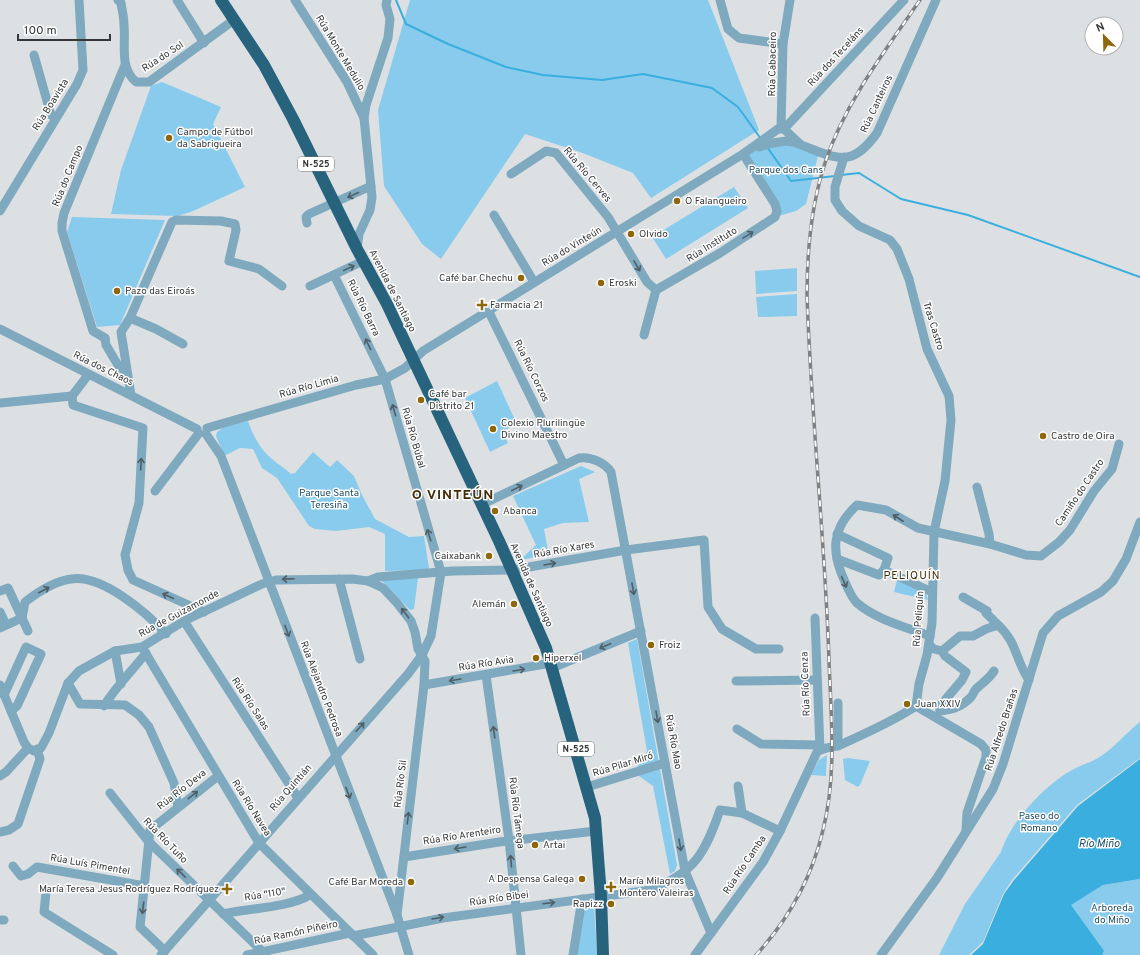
<svg xmlns="http://www.w3.org/2000/svg" width="1140" height="955" viewBox="0 0 1140 955" font-family="Overpass,sans-serif">
	<rect width="100%" height="100%" fill="#dde0e2"/>
	<g fill="#88cbec">
		<polygon points="410,0 708,0 759,130 651,198 633,173 580,152 525,134 441,259 422,244 384,186 378,110"/>
		<polygon points="162,82 221,107 213,124 245,187 191,212 177,216 111,214 121,170 151,86"/>
		<polygon points="781,142 819,152 806,204 796,211 775,217 777,211 743,154"/>
		<polygon points="734,187 748,208 666,259 652,237"/>
		<polygon points="72,217 165,220 120,325 97,327 67,232"/>
		<polygon points="797,268 797,291 756,294 755,271"/>
		<polygon points="797,294 797,316 758,317 756,297"/>
		<polygon points="497,381 517,424 502,431 508,443 490,452 465,398"/>
		<path d="M248,421C253,435 259,448 271,458C277,464 285,468 291,474L295,473L313,452L330,467L337,460L354,476L362,495L375,519L409,537L424,536L429,568L426,570L385,571V534L369,527L336,531L315,529L309,526L277,478L262,468L253,449L240,448L224,456L216,436L217,432L224,427Z"/>
		<polygon points="581,466 595,472 579,479 589,522 563,523 544,529 549,555 520,560 536,545 513,496"/>
		<polygon points="418,578 414,609 410,610 381,580"/>
		<polygon points="897,580 926,593 928,600 894,592"/>
		<polygon points="637,639 677,865 675,871 670,874 653,786 639,776 637,767 647,751 628,643"/>
		<path d="M1140,722V758L1077,805L1012,880L1003,894L983,942L969,955H939L965,904L1001,852C1010,822 1045,785 1072,770C1080,765 1090,763 1098,758C1113,749 1126,733 1140,722Z"/>
		<polygon points="827,755 826,776 811,775 819,760"/>
		<polygon points="848,758 870,761 860,785 858,787 845,780 843,759"/>
		<polygon points="1140,879 1140,955 1102,955 1103,951 1070,905 1103,885"/>
		<polygon points="594,905 597,955 574,955 582,906"/>
	</g>
	<polygon fill="#39aedf" points="1140,759 1140,879 1103,885 1071,905 1104,951 1102,955 971,955 983,944 1004,894 1014,880 1078,806"/>
	<g fill="none" stroke-linecap="round" stroke-linejoin="round">
		<g stroke="#39aedf" stroke-width="2">
			<polyline points="396,0 406,24 448,44 506,67 543,75 602,80 643,74 712,88 738,107 761,139"/>
			<polyline points="767,147 791,181 835,176"/>
			<polyline points="841,175 859,173 901,199 968,215 1140,277"/>
		</g>
		<g stroke="#7ea9bf" stroke-width="9">
			<path d="M118,0L121,3C122,10 124,17 124,25C126,45 119,67 136,82H149L231,22"/>
			<polyline points="177,0 204,43"/>
			<polyline points="295,0 347,82 364,118"/>
			<polyline points="720,0 728,29 739,38 783,44"/>
			<polyline points="34,55 51,115 55,118"/>
			<polyline points="781,128 783,44 790,0"/>
			<polyline points="784,129 904,0"/>
			<path d="M759,147C768,144 777,142 786,141C793,141 802,145 809,148C843,162 855,163 877,133L936,0"/>
			<polyline points="844,157 835,187 835,200 842,211 859,226 890,240 897,249 909,279 927,349 949,396 951,420 945,481 934,532 932,623 927,655 919,684 916,706"/>
			<polyline points="511,174 546,151 556,153 608,217 647,282 656,290 720,253 775,217 777,211 775,204 743,154"/>
			<polyline points="0,211 77,84 83,70 79,0"/>
			<polyline points="494,215 534,282"/>
			<polyline points="307,223 306,217 309,214 371,186"/>
			<polyline points="357,249 359,234 370,210 372,197 364,118 366,105 388,38 390,19 386,5 387,0"/>
			<polyline points="310,286 363,261"/>
			<polyline points="488,310 564,465"/>
			<polyline points="130,318 156,329 183,344"/>
			<polyline points="0,329 197,429"/>
			<polyline points="644,335 656,290"/>
			<polyline points="105,338 93,331 62,231 62,223 64,213 125,65"/>
			<polyline points="105,338 106,345 128,382"/>
			<polyline points="131,395 121,332 130,318 172,222 176,220 221,221 235,224 236,230 229,261 259,269 282,286"/>
			<polyline points="72,396 73,405 143,428 139,503 125,555 128,570 133,580 204,612"/>
			<polyline points="0,403 72,396 88,375"/>
			<polyline points="207,428 356,385 385,379 405,368 423,351 743,154 778,129 784,129 800,144"/>
			<polyline points="206,434 221,456 397,915 409,955"/>
			<polyline points="977,487 989,534 990,544"/>
			<polyline points="155,491 199,433"/>
			<path d="M481,505L579,458C591,456 605,463 611,472L685,871L711,933"/>
			<polyline points="837,534 888,558 884,570"/>
			<polyline points="837,559 879,575 884,570"/>
			<polyline points="884,570 932,592"/>
			<polyline points="339,579 360,659"/>
			<polyline points="368,581 378,577 453,571 512,570 626,550 704,540 708,607 722,629 756,649 779,649"/>
			<polyline points="0,591 8,588 28,631"/>
			<polyline points="963,597 987,611 986,613 999,626"/>
			<polyline points="0,612 6,625"/>
			<path d="M22,618L25,602C38,592 54,581 71,579C102,574 147,613 166,634"/>
			<polyline points="815,618 820,750"/>
			<polyline points="184,621 298,798"/>
			<polyline points="0,628 22,618"/>
			<path d="M930,636C906,627 877,620 857,603C852,598 848,589 845,582C831,552 831,529 857,505L886,510L918,528L990,544L1026,555L1041,556L1059,542L1070,530L1094,491L1112,469L1119,444"/>
			<path d="M929,645L934,649L942,651L960,636H973L986,629L998,625C1018,643 1015,660 1029,680"/>
			<polyline points="142,647 259,843 373,955"/>
			<polyline points="115,651 121,684"/>
			<polyline points="552,668 641,631"/>
			<polyline points="486,675 509,840 521,955"/>
			<polyline points="736,681 817,680"/>
			<polyline points="68,683 80,704 125,705 139,715 149,727 174,783 178,807"/>
			<polyline points="0,685 24,742 28,748 34,751 41,748 49,733 68,683 79,671 115,651 142,647 184,621 262,584 276,580 352,579 368,581 383,588 397,603 411,621 415,632 418,649 425,661 424,685 397,915"/>
			<polyline points="424,685 551,663"/>
			<polyline points="4,695 26,647 41,654 17,706 11,711"/>
			<polyline points="838,703 838,746"/>
			<path d="M104,706C116,686 132,671 146,653"/>
			<polyline points="916,706 981,744 986,750 986,757 967,813 966,830"/>
			<polyline points="940,711 940,706 962,680 966,672 945,656 942,651"/>
			<path d="M940,711C952,710 963,706 971,697C973,695 974,691 976,689C982,683 989,679 994,671"/>
			<polyline points="737,729 761,744 820,745"/>
			<polyline points="0,776 6,772 28,748"/>
			<polyline points="738,786 742,813"/>
			<polyline points="587,787 665,763"/>
			<polyline points="110,793 148,841 266,955"/>
			<polyline points="0,832 9,830 18,824 40,759 37,749"/>
			<polyline points="404,857 499,842 596,831"/>
			<polyline points="13,866 21,876 28,874 37,867 145,886"/>
			<polyline points="46,892 44,912 113,955"/>
			<path d="M223,914C250,908 287,908 310,895"/>
			<polyline points="0,920 4,920"/>
			<path d="M353,936L443,918L651,890C695,872 705,853 720,810L742,813L780,831"/>
			<polyline points="165,951 140,927 150,830 218,776"/>
			<polyline points="161,955 408,674 422,655 431,636 441,572 385,379 334,275"/>
			<polyline points="247,955 350,933"/>
			<polyline points="573,955 582,899"/>
			<path d="M695,955L763,862L780,831L817,752C824,747 832,748 840,745C866,733 892,722 916,706"/>
			<polyline points="881,955 937,878 993,789 1003,764 1043,633 1058,616 1101,592 1113,581 1126,559 1140,522"/>
		</g>
		<polyline stroke="#28637e" stroke-width="12" points="221,0 264,65 293,119 357,249 387,304 499,541 546,648 595,818 601,896 603,955"/>
		<defs>
			<path id="rail" d="M756,955C789,919 812,877 823,830C837,775 831,716 829,660C825,538 811,417 807,295C807,249 811,204 826,160C846,101 886,50 920,0"/>
		</defs>
		<use href="#rail" stroke="#7f8182" stroke-width="3.5"/>
		<use href="#rail" stroke="#fff" stroke-width="2" stroke-dasharray="6" stroke-linecap="butt"/>
	</g>
	<defs><path id="oneway-shaft" d="M-6 0H5M1.5-3L5.5 0L1.5 3" fill="none" stroke-width="1.6" stroke-linecap="round" stroke-linejoin="round"/></defs>
	<g stroke="#4f5f67">
		<use href="#oneway-shaft" transform="translate(353 195) rotate(155)"/>
		<use href="#oneway-shaft" transform="translate(748 235) rotate(-32)"/>
		<use href="#oneway-shaft" transform="translate(637 266) rotate(60)"/>
		<use href="#oneway-shaft" transform="translate(349 268) rotate(-25)"/>
		<use href="#oneway-shaft" transform="translate(368 344) rotate(-116)"/>
		<use href="#oneway-shaft" transform="translate(394 410) rotate(-106)"/>
		<use href="#oneway-shaft" transform="translate(141 464) rotate(-87)"/>
		<use href="#oneway-shaft" transform="translate(517 488) rotate(-26)"/>
		<use href="#oneway-shaft" transform="translate(898 518) rotate(-147)"/>
		<use href="#oneway-shaft" transform="translate(429 535) rotate(-107)"/>
		<use href="#oneway-shaft" transform="translate(550 564) rotate(-10)"/>
		<use href="#oneway-shaft" transform="translate(288 579) rotate(178)"/>
		<use href="#oneway-shaft" transform="translate(844 582) rotate(66)"/>
		<use href="#oneway-shaft" transform="translate(633 589) rotate(80)"/>
		<use href="#oneway-shaft" transform="translate(44 590) rotate(-27)"/>
		<use href="#oneway-shaft" transform="translate(168 596) rotate(-156)"/>
		<use href="#oneway-shaft" transform="translate(405 613) rotate(-127)"/>
		<use href="#oneway-shaft" transform="translate(287 631) rotate(69)"/>
		<use href="#oneway-shaft" transform="translate(605 646) rotate(157)"/>
		<use href="#oneway-shaft" transform="translate(519 670) rotate(-9)"/>
		<use href="#oneway-shaft" transform="translate(455 680) rotate(171)"/>
		<use href="#oneway-shaft" transform="translate(657 717) rotate(80)"/>
		<use href="#oneway-shaft" transform="translate(360 727) rotate(-48)"/>
		<use href="#oneway-shaft" transform="translate(494 732) rotate(-98)"/>
		<use href="#oneway-shaft" transform="translate(348 793) rotate(69)"/>
		<use href="#oneway-shaft" transform="translate(193 795) rotate(-38)"/>
		<use href="#oneway-shaft" transform="translate(408 818) rotate(-83)"/>
		<use href="#oneway-shaft" transform="translate(680 845) rotate(80)"/>
		<use href="#oneway-shaft" transform="translate(460 848) rotate(171)"/>
		<use href="#oneway-shaft" transform="translate(511 861) rotate(-95)"/>
		<use href="#oneway-shaft" transform="translate(181 873) rotate(-136)"/>
		<use href="#oneway-shaft" transform="translate(549 903) rotate(-7)"/>
		<use href="#oneway-shaft" transform="translate(143 908) rotate(97)"/>
		<use href="#oneway-shaft" transform="translate(438 918) rotate(-10)"/>
	</g>
	<g fill="#8e670b" stroke="#fff" stroke-width="1.5">
		<circle cx="169" cy="138" r="4"/>
		<circle cx="677" cy="201" r="4"/>
		<circle cx="631" cy="234" r="4"/>
		<circle cx="521" cy="278" r="4"/>
		<circle cx="601" cy="283" r="4"/>
		<circle cx="117" cy="291" r="4"/>
		<path d="M480 299h4v4h4v4h-4v4h-4v-4h-4v-4h4z"/>
		<circle cx="421" cy="400" r="4"/>
		<circle cx="493" cy="429" r="4"/>
		<circle cx="1043" cy="436" r="4"/>
		<circle cx="495" cy="511" r="4"/>
		<circle cx="489" cy="556" r="4"/>
		<circle cx="514" cy="604" r="4"/>
		<circle cx="651" cy="645" r="4"/>
		<circle cx="536" cy="658" r="4"/>
		<circle cx="907" cy="704" r="4"/>
		<circle cx="535" cy="845" r="4"/>
		<circle cx="582" cy="879" r="4"/>
		<circle cx="411" cy="882" r="4"/>
		<path d="M609 881h4v4h4v4h-4v4h-4v-4h-4v-4h4z"/>
		<path d="M225 883h4v4h4v4h-4v4h-4v-4h-4v-4h4z"/>
		<circle cx="611" cy="904" r="4"/>
	</g>
	<g text-anchor="middle" dominant-baseline="central" stroke-width="3" stroke-linejoin="round" paint-order="stroke">
		<g fill="#fff" stroke="#727374" stroke-width="1">
			<rect x="298" y="157" width="36" height="14" rx="3"/>
			<rect x="558" y="742" width="36" height="14" rx="3"/>
		</g>
		<g font-size="9" font-weight="bold" fill="#363738">
			<text x="316" y="164">N-525</text>
			<text x="576" y="749">N-525</text>
		</g>
		<g font-size="10" fill="#363738" stroke="#fff">
			<text transform="translate(340 53) rotate(59)">Rúa Monte Medulio</text>
			<text transform="translate(163 57) rotate(-33)">Rúa do Sol</text>
			<text transform="translate(836 57) rotate(-47)">Rúa dos Teceláns</text>
			<text transform="translate(773 64) rotate(-89)">Rúa Cabaceiro</text>
			<text transform="translate(877 104) rotate(-65)">Rúa Canteiros</text>
			<text transform="translate(51 105) rotate(-58)">Rúa Boavista</text>
			<text transform="translate(587 175) rotate(50)">Rúa Río Cerves</text>
			<text transform="translate(68 176) rotate(-68)">Rúa do Campo</text>
			<text transform="translate(712 245) rotate(-32)">Rúa Instituto</text>
			<text transform="translate(572 247) rotate(-31)">Rúa do Vinteún</text>
			<text transform="translate(392 291) rotate(63)">Avenida de Santiago</text>
			<text transform="translate(363 308) rotate(64)">Rúa Río Barra</text>
			<text transform="translate(933 326) rotate(73)">Tras Castro</text>
			<text transform="translate(103 369) rotate(26)">Rúa dos Chaos</text>
			<text transform="translate(531 371) rotate(64)">Rúa Río Corzos</text>
			<text transform="translate(309 387) rotate(-16)">Rúa Río Limia</text>
			<text transform="translate(413 438) rotate(74)">Rúa Río Búbal</text>
			<text transform="translate(1080 493) rotate(-56)">Camiño do Castro</text>
			<text transform="translate(564 550) rotate(-10)">Rúa Río Xares</text>
			<text transform="translate(531 585) rotate(66)">Avenida de Santiago</text>
			<text transform="translate(179 614) rotate(-28)">Rúa de Guizamonde</text>
			<text transform="translate(919 619) rotate(-86)">Rúa Peliquín</text>
			<text transform="translate(486 664) rotate(-9)">Rúa Río Avia</text>
			<text transform="translate(806 684) rotate(-92)">Rúa Río Cenza</text>
			<text transform="translate(321 689) rotate(69)">Rúa Alejandro Pedrosa</text>
			<text transform="translate(250 704) rotate(57)">Rúa Río Salas</text>
			<text transform="translate(1002 730) rotate(-72)">Rúa Alfredo Brañas</text>
			<text transform="translate(673 742) rotate(80)">Rúa Río Mao</text>
			<text transform="translate(623 765) rotate(-17)">Rúa Pilar Miró</text>
			<text transform="translate(401 784) rotate(-83)">Rúa Río Sil</text>
			<text transform="translate(291 788) rotate(-49)">Rúa Quintián</text>
			<text transform="translate(182 790) rotate(-38)">Rúa Río Deva</text>
			<text transform="translate(251 808) rotate(58)">Rúa Río Navea</text>
			<text transform="translate(516 813) rotate(83)">Rúa Río Támega</text>
			<text transform="translate(462 836) rotate(-9)">Rúa Río Arenteiro</text>
			<text transform="translate(165 841) rotate(46)">Rúa Río Tuño</text>
			<text transform="translate(90 865) rotate(10)">Rúa Luís Pimentel</text>
			<text transform="translate(745 865) rotate(-56)">Rúa Río Camba</text>
			<text transform="translate(265 895) rotate(-9)">Rúa "110"</text>
			<text transform="translate(499 899) rotate(-8)">Rúa Río Bibei</text>
			<text transform="translate(296 933) rotate(-12)">Rúa Ramón Piñeiro</text>
		</g>
		<g font-size="10" fill="#363738" stroke="#fff" text-anchor="start">
			<text x="177" y="132">Campo de Fútbol<tspan x="177" dy="12">da Sabrigueira</tspan></text>
			<text x="685" y="201">O Falangueiro</text>
			<text x="639" y="234">Olvido</text>
			<text x="513" y="278" text-anchor="end">Café bar Chechu</text>
			<text x="609" y="283">Eroski</text>
			<text x="125" y="291">Pazo das Eiroás</text>
			<text x="490" y="305">Farmacia 21</text>
			<text x="429" y="394">Café bar<tspan x="429" dy="12">Distrito 21</tspan></text>
			<text x="501" y="423">Colexio Plurilingüe<tspan x="501" dy="12">Divino Maestro</tspan></text>
			<text x="1051" y="436">Castro de Oira</text>
			<text x="503" y="511">Abanca</text>
			<text x="481" y="556" text-anchor="end">Caixabank</text>
			<text x="506" y="604" text-anchor="end">Alemán</text>
			<text x="659" y="645">Froiz</text>
			<text x="544" y="658">Hiperxel</text>
			<text x="915" y="704">Juan XXIV</text>
			<text x="543" y="845">Artai</text>
			<text x="574" y="879" text-anchor="end">A Despensa Galega</text>
			<text x="619" y="881">María Milagros<tspan x="619" dy="12">Montero Valeiras</tspan></text>
			<text x="403" y="882" text-anchor="end">Café Bar Moreda</text>
			<text x="219" y="889" text-anchor="end">María Teresa Jesus Rodríguez Rodríguez</text>
			<text x="603" y="904" text-anchor="end">Rapizz</text>
		</g>
		<g font-size="10" fill="#1e4d62" stroke="#fff">
			<text x="786" y="170">Parque dos Cans</text>
			<text x="329" y="493">Parque Santa<tspan x="329" dy="12">Teresiña</tspan></text>
			<text x="1039" y="816">Paseo do<tspan x="1039" dy="12">Romano</tspan></text>
			<text x="1112" y="908">Arboreda<tspan x="1112" dy="12">do Miño</tspan></text>
		</g>
		<g font-size="11" letter-spacing="1" fill="#422e06" stroke="#fff">
			<text x="912" y="576">PELIQUÍN</text>
		</g>
		<g font-size="11" font-style="italic" fill="#235166" stroke="#fff">
			<text x="1099" y="844">Río Miño</text>
		</g>
		<g font-size="14" font-weight="bold" letter-spacing="1" fill="#422e06" stroke="#fff">
			<text x="453" y="495">O VINTEÚN</text>
		</g>
	</g>
	<g transform="translate(1104 36) rotate(337)"><circle r="19" fill="#ffffff" stroke="#afafaf"/>
	<path d="M0-3L7 15L0 10L-7 15Z" fill="#8e670b"/>
	<text y="-6" font-size="11" font-weight="bold" text-anchor="middle" fill="#363738">N</text>
	</g>
	<path d="M18 34v6h92v-6" fill="none" stroke="#363738" stroke-width="2"/>
	<text x="24" y="34" font-size="12" fill="#363738" stroke="#ffffff" stroke-width="3" paint-order="stroke">100 m</text>
</svg>
